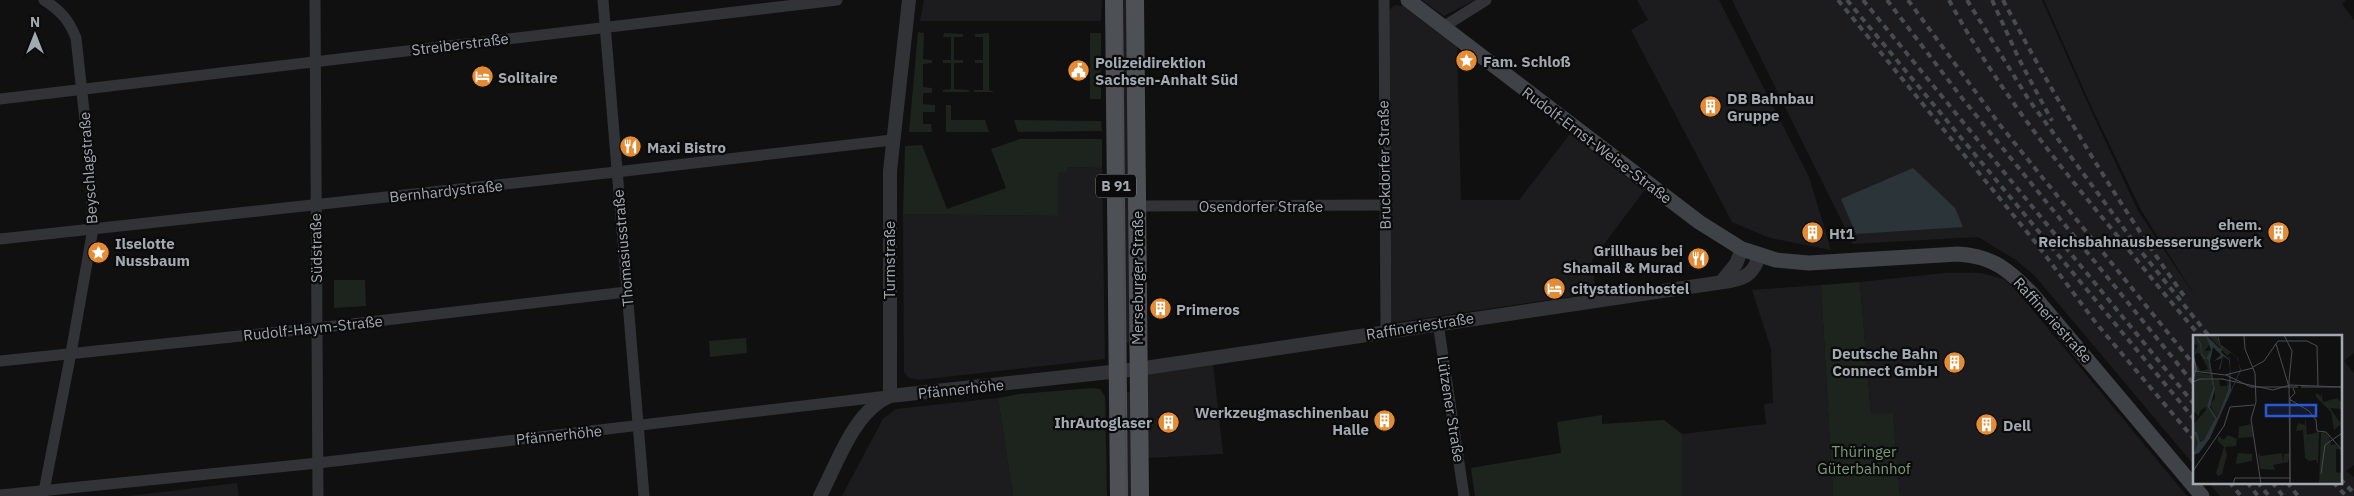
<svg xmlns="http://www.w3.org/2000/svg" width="2354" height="496" viewBox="0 0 2354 496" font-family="'IBM Plex Sans',sans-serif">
	<rect width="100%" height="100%" fill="#101011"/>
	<g fill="#1c1c1e">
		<polygon points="924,0 1102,0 1101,21 920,21"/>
		<polygon points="1120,0 1130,0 1134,343 1123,343"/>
		<polygon points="1422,0 1475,0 1444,16"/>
		<polygon points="1637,0 1719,0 1809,177 1831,250 1770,238 1732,222 1631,30 1648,20"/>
		<polygon points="1732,0 2042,0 2089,106 2138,211 2197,299 2141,210 2091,106 2044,0 2346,0 2342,4 2354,20 2354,353 2344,361 2354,373 2354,465 2346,471 2354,477 2354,496 2220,496 2208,482 2340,482 2340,336 2194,336 2194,465 2035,276 2016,260 1978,237 1853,244"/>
		<polygon points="1394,5 1403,6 1457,47 1461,200 1519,200 1570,134 1644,191 1592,260 1596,293 1392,323 1387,13"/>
		<polygon points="1067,167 1102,168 1105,359 919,380 909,378 904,372 904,366 903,214 1058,216 1058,172"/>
		<polygon points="1945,273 1980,273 2004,279 2016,290 2187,496 1900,496 1893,413 1871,414 1860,282"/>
		<polygon points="1821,285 1833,496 1475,496 1471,468 1585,449 1583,426 1664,420 1682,434 1766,424 1764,404 1773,403 1771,349 1752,290"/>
		<polygon points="1213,363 1223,454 1146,458 1146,374"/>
		<polygon points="1125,392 1133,392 1134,496 1126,496"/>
		<polygon points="998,398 1013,496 842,496 883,419 896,409"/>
		<polygon points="237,483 239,496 128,496 203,487"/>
	</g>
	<g fill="#1d231d">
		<polygon points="918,32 924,33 923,59 932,60 932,63 923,64 923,87 932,88 932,93 923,93 923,104 935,105 935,112 923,112 923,124 931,124 932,132 909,132"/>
		<polygon points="944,33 963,34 963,37 954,37 954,60 963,60 963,63 954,63 954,89 969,90 969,92 943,92 943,90 951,89 951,63 943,63 943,60 951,60 951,37 943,37"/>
		<polygon points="989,33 989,90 995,92 974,92 974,90 983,90 983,63 975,63 975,60 983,60 983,37 975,37 975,34"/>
		<rect x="1090" y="33" width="11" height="66"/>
		<polygon points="946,105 951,105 951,120 985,120 989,132 946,132"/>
		<polygon points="1014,120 1101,121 1102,131 1018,132"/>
		<polygon points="1020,139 1102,139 1102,168 1067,167 1067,172 1058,172 1058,216 903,214 905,146 922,145 947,209 1006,188 991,149"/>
		<polygon points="334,280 365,280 366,306 334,308"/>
		<polygon points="1860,282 1871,414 1893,413 1900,496 1833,496 1821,285"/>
		<polygon points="746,338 747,353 710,357 709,341"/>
		<polygon points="1092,388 1100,389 1105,397 1107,496 1013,496 998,398 1019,394"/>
		<polygon points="1602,415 1602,424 1664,420 1682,434 1682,496 1475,496 1471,468 1561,453 1557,422"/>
	</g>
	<polygon fill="#2a3439" points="1913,168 1955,208 1963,227 1856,234 1841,199"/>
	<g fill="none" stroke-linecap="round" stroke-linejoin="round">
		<g stroke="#313336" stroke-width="11">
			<polyline points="315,0 318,496"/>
			<polyline points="603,0 644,496"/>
			<polyline points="1384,0 1386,330"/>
			<polyline points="1443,27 1486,0"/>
			<polyline points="0,99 837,0"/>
			<polyline points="1137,206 1385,205"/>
			<polyline points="0,239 616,172 892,140"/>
			<polyline points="1438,323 1464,496"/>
			<polyline points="0,361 317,328 626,292"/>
			<polyline points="0,495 318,463 888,396"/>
			<path d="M43,496L71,353L93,229L90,166L76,38C69,20 60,10 44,0"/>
		</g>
		<g stroke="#313336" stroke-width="14">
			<polyline points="1722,281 1736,264 1742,249"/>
			<polyline points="890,396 890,171 909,0"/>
			<path d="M820,496C838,462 854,411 890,396L1138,369L1730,281C1747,278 1754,272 1759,256"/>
		</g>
		<path stroke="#3f4246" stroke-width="15" d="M1408,0L1699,222L1742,249L1776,260L1809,263L1958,254C1993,256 2009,270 2033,295L2202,496"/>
		<g stroke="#4d5055" stroke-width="18">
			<polyline points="1114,0 1119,496"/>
			<polyline points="1135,0 1140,496"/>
		</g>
		<polyline stroke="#484b4f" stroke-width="1" points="1122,0 1126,496"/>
		<g stroke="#484b4f" stroke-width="4" stroke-dasharray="6 5" stroke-linecap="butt">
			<polyline points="1838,0 2036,243 2096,323 2194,439"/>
			<polyline points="1847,0 2194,419"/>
			<polyline points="1863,0 2194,404"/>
			<polyline points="1887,0 1962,98 2194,384"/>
			<polyline points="1908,0 2000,125 2194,365"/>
			<path d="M1949,0C1991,78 2045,148 2101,216C2134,256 2166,297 2200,336"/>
			<polyline points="1967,0 2029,100 2139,249 2209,336"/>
			<polyline points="1992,0 2019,59 2052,121"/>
			<path d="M2003,0C2058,104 2118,204 2187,300"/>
			<polyline points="2340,479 2354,493"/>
			<polyline points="2229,482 2241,496"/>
			<polyline points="2247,482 2258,496"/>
			<polyline points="2257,482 2269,496"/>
			<polyline points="2272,482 2283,496"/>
			<polyline points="2287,482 2298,496"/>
			<polyline points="2333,482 2346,496"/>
		</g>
	</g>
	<defs>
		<symbol id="sight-disc" viewBox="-11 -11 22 22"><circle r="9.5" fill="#e58b34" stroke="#0b0b0c"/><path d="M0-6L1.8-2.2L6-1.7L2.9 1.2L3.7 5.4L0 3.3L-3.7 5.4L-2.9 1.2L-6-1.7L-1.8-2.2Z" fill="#fff"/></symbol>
		<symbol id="civic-disc" viewBox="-11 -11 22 22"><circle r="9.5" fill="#e58b34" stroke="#0b0b0c"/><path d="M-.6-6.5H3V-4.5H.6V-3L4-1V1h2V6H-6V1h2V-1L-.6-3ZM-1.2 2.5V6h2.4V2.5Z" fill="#fff"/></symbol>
		<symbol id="hotel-disc" viewBox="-11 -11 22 22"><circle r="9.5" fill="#e58b34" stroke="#0b0b0c"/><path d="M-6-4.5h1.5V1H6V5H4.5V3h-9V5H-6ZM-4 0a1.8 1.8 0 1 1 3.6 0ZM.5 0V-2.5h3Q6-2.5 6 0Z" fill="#fff"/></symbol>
		<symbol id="building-disc" viewBox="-11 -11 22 22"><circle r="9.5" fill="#e58b34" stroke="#0b0b0c"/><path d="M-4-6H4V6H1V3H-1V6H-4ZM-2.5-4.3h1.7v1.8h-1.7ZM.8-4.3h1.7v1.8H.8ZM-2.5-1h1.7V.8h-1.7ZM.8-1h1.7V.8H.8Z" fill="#fff"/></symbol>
		<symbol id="restaurant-disc" viewBox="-11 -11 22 22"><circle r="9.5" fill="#e58b34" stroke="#0b0b0c"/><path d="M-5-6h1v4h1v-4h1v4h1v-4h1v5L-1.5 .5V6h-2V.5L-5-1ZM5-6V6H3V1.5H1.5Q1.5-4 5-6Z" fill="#fff"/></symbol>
	</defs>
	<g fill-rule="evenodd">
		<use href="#sight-disc" x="1454" y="48" width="25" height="25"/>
		<use href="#civic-disc" x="1066" y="58" width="25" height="25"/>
		<use href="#hotel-disc" x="470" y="64" width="25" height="25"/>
		<use href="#building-disc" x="1698" y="94" width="25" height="25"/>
		<use href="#restaurant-disc" x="618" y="134" width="25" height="25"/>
		<use href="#building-disc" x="1800" y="220" width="25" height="25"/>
		<use href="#building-disc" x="2266" y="220" width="25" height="25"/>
		<use href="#sight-disc" x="86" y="240" width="25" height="25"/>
		<use href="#restaurant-disc" x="1686" y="246" width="25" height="25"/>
		<use href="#hotel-disc" x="1542" y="276" width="25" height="25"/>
		<use href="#building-disc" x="1148" y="296" width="25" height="25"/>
		<use href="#building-disc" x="1942" y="350" width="25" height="25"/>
		<use href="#building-disc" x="1372" y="408" width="25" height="25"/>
		<use href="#building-disc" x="1156" y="410" width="25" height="25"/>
		<use href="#building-disc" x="1974" y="412" width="25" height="25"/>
	</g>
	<g text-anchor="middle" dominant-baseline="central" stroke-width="4.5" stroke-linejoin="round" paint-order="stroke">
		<rect fill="#0b0b0c" stroke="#757a80" stroke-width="1" x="1096" y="174.5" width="40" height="23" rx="4"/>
		<g font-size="14" font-weight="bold" fill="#a2a9b1">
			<text x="1116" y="186">B 91</text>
		</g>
		<g font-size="15" fill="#a2a9b1" stroke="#0b0b0c">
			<text transform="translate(460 44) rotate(-7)">Streiberstraße</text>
			<text transform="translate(1597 145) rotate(37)">Rudolf-Ernst-Weise-Straße</text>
			<text transform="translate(1384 165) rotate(-91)">Bruckdorfer Straße</text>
			<text transform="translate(88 168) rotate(-94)">Beyschlagstraße</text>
			<text transform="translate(446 191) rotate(-6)">Bernhardystraße</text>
			<text x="1261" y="206">Osendorfer Straße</text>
			<text transform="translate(316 248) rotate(-91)">Südstraße</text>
			<text transform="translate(623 248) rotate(-95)">Thomasiusstraße</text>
			<text transform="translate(889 260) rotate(-90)">Turmstraße</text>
			<text transform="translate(1137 278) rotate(-90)">Merseburger Straße</text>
			<text transform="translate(2053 320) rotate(48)">Raffineriestraße</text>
			<text transform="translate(1420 326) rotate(-9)">Raffineriestraße</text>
			<text transform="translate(313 328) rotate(-6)">Rudolf-Haym-Straße</text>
			<text transform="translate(961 389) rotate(-6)">Pfännerhöhe</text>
			<text transform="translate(1451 409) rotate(81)">Lützener Straße</text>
			<text transform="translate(559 435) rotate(-6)">Pfännerhöhe</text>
		</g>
		<g font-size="15" font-weight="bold" fill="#a2a9b1" stroke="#0b0b0c" text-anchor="start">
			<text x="1483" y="61">Fam. Schloß</text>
			<text x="1095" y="62">Polizeidirektion<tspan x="1095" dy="17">Sachsen-Anhalt Süd</tspan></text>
			<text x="498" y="77">Solitaire</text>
			<text x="1727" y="98">DB Bahnbau<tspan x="1727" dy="17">Gruppe</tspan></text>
			<text x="647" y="147">Maxi Bistro</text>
			<text x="2262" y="224" text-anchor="end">ehem.<tspan x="2262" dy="17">Reichsbahnausbesserungswerk</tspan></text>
			<text x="1829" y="233">Ht1</text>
			<text x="115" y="243">Ilselotte<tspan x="115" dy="17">Nussbaum</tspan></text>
			<text x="1683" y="250" text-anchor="end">Grillhaus bei<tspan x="1683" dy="17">Shamail &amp; Murad</tspan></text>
			<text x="1571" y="288">citystationhostel</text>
			<text x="1176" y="309">Primeros</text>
			<text x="1938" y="353" text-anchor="end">Deutsche Bahn<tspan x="1938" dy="17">Connect GmbH</tspan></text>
			<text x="1369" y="412" text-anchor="end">Werkzeugmaschinenbau<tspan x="1369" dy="17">Halle</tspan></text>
			<text x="1152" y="422" text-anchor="end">IhrAutoglaser</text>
			<text x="2003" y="425">Dell</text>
		</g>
		<g font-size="15" fill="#7d9b7a" stroke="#0b0b0c">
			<text x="1864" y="451">Thüringer<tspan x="1864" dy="17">Güterbahnhof</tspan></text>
		</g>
	</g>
	<g transform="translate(2193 335)">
		<rect width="149" height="149" fill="#101011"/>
		<path d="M0,0L3,4L2,0H13L17,8L12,16L18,15L15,23L18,38L0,35V23L8,36L15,34L7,18L1,19L5,10L0,9ZM15,0H24L28,10L38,17L34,21L37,22L38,25ZM2,37L18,40L19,44L2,41L19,45L20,56L14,71L22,84L17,98L12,105L6,106L2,117L0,90L13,75L12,72L7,76L6,80L0,87L5,80L0,76ZM26,44L27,51H34L33,55L34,54V47L35,46V55L24,83L17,70L22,63L21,45ZM128,56L130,67L144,63L149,68V74L137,73L148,89L141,95L138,77L123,62V58L128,61ZM112,76L114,100L126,97L125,129L123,125L116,126L112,123L110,95L103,96L105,88L112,90ZM58,89L61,102L45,103L46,92ZM131,97L136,101L138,110L142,109L148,115L143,114V137L149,138V149H126L128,98ZM35,100L44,104L43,111L32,112L34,120L29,139L25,141L23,138L31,112L24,105L26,101L30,105ZM45,118L59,119V126L43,129L42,139L43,127ZM65,118L68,121L89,118L90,127L91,119L97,118L95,127L80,130L82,135L67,134Z" fill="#1d231d"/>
		<path d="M1,0L8,8L9,19L13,24L18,15L13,0L27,14L29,12L25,5V0L28,10L44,22L48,35L17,103L6,118L0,120L5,108L0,96L4,97L7,107L11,105L22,84L14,71L20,53L15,24H11L8,20L7,9ZM20,12L28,20L21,26L29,23L26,34L27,35L30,21L36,25L37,35L35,55L24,83L17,72L22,54L17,26ZM30,12L45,23L47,35L38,55L37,25L28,17Z" fill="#2a3439" fill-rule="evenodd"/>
		<path fill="none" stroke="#4a4d51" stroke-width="1" d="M51,0L52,14L62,38L63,67L58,84L68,149M91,0L99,16L96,46L97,149M85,6H114L124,11L125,51M83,9L96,52M0,19L3,34L0,46M0,20L4,36M60,32L71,26L85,6M0,36L32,40L60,33M33,40L58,52H105M29,44L80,55L97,50L149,52M0,47L7,44H30M108,52H149M96,64L116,76L123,85L124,96L133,97L149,115M0,136L31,91L37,72L61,70M128,139L132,110L149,98M40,149L42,143H98M97,149V63L102,58L100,53"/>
		<path fill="#2a57d4" fill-opacity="0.15" stroke="#2a57d4" stroke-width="2.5" d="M73,70H123V81H73Z"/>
		<rect width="149" height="149" fill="none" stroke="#a2a9b1" stroke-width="2.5"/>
	</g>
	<g transform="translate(35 35)" stroke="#0b0b0c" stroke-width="4" paint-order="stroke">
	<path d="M0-4L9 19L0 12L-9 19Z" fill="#a2a9b1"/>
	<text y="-8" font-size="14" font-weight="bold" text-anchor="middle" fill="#a2a9b1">N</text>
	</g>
</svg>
